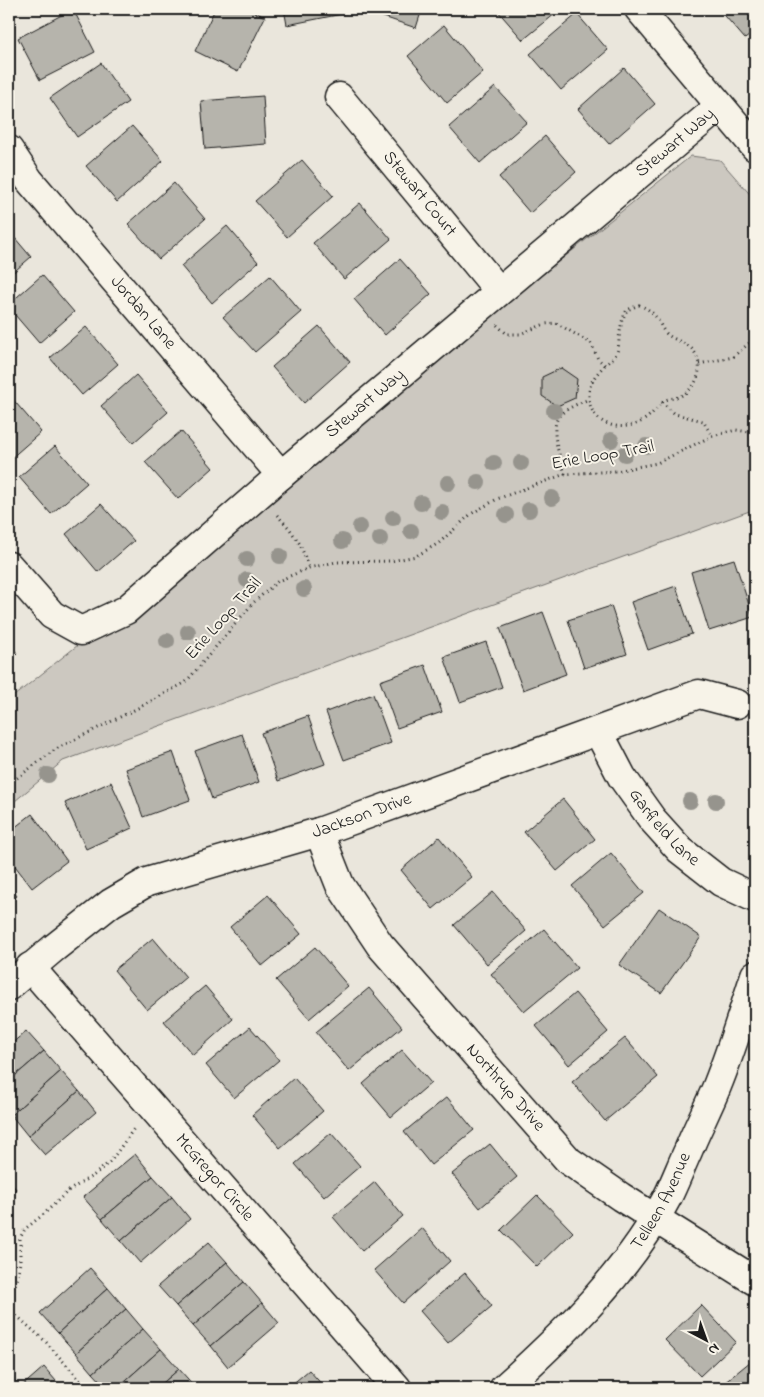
<svg xmlns="http://www.w3.org/2000/svg" width="764" height="1397" viewBox="0 0 764 1397" font-family="'Indie Flower',sans-serif">
	<rect width="100%" height="100%" fill="#eae6dc"/>
	<filter id="ink" filterUnits="userSpaceOnUse"><feTurbulence type="fractalNoise" baseFrequency=".02" numOctaves="2"/><feDisplacementMap in="SourceGraphic" scale="10" xChannelSelector="R" yChannelSelector="G"/><feConvolveMatrix kernelMatrix="1 2 1 2 8 2 1 2 1" color-interpolation-filters="sRGB"/></filter>
	<g filter="url(#ink)">
		<polygon fill="#ccc8c0" stroke="#74726e" points="691,156 720,160 755,200 755,509 63,761 9,806 9,700"/>
		<g fill="#b6b4ac" stroke="#1c1c1c">
			<polygon points="73,9 95,52 40,80 18,38"/>
			<polygon points="215,9 248,9 265,17 238,72 195,51"/>
			<polygon points="284,9 347,9 347,13 287,25"/>
			<polygon points="360,9 422,9 416,28"/>
			<polygon points="496,9 561,9 523,40"/>
			<polygon points="719,9 755,9 755,31 745,39"/>
			<polygon points="577,14 608,50 561,90 530,54"/>
			<polygon points="444,25 483,72 447,103 408,56"/>
			<polygon points="101,63 128,102 77,137 50,98"/>
			<polygon points="624,68 655,104 609,144 578,109"/>
			<polygon points="495,87 527,122 480,163 449,127"/>
			<polygon points="263,96 266,144 205,149 201,101"/>
			<polygon points="132,126 163,161 117,202 86,166"/>
			<polygon points="545,136 576,172 530,213 499,177"/>
			<polygon points="302,160 333,196 287,237 255,201"/>
			<polygon points="174,183 205,219 159,259 128,224"/>
			<polygon points="360,203 391,239 344,279 313,243"/>
			<polygon points="227,226 258,262 212,303 181,266"/>
			<polygon points="9,231 31,257 9,276"/>
			<polygon points="400,259 431,294 385,335 354,299"/>
			<polygon points="42,275 74,312 39,343 9,308 9,304"/>
			<polygon points="270,276 301,312 255,352 223,317"/>
			<polygon points="319,326 350,362 304,403 272,367"/>
			<polygon points="86,327 118,364 82,395 50,358"/>
			<polygon points="561,368 577,379 575,398 557,406 542,396 542,377"/>
			<polygon points="136,375 168,412 133,443 101,406"/>
			<polygon points="9,395 41,432 9,460"/>
			<polygon points="181,431 213,468 178,499 145,462"/>
			<polygon points="55,446 87,483 51,514 19,477"/>
			<polygon points="101,504 134,541 98,572 66,534"/>
			<polygon points="734,559 753,617 709,631 691,572"/>
			<polygon points="676,586 692,634 648,650 631,602"/>
			<polygon points="611,606 627,654 584,668 568,620"/>
			<polygon points="543,612 566,674 523,690 500,628"/>
			<polygon points="486,642 502,687 460,702 444,657"/>
			<polygon points="9,643 17,653 9,661"/>
			<polygon points="425,665 442,712 397,728 380,681"/>
			<polygon points="373,694 391,743 344,760 326,712"/>
			<polygon points="308,716 325,764 278,781 261,733"/>
			<polygon points="242,734 259,782 212,799 195,751"/>
			<polygon points="173,752 190,800 143,817 126,769"/>
			<polygon points="111,782 132,828 86,849 65,803"/>
			<polygon points="563,799 595,839 557,871 524,832"/>
			<polygon points="32,814 67,861 32,888 9,858 9,832"/>
			<polygon points="439,837 472,877 433,909 401,870"/>
			<polygon points="611,853 644,893 605,925 572,886"/>
			<polygon points="9,886 17,896 9,903"/>
			<polygon points="493,892 526,931 487,964 454,925"/>
			<polygon points="268,895 301,934 262,966 230,927"/>
			<polygon points="659,908 701,937 661,993 619,965"/>
			<polygon points="544,929 577,968 524,1012 491,974"/>
			<polygon points="153,938 186,977 147,1010 114,970"/>
			<polygon points="315,947 348,986 309,1019 276,980"/>
			<polygon points="205,986 233,1019 193,1055 164,1021"/>
			<polygon points="369,988 402,1027 349,1071 316,1032"/>
			<polygon points="575,993 608,1032 569,1065 536,1026"/>
			<polygon points="250,1027 279,1060 234,1098 206,1065"/>
			<polygon points="26,1031 44,1051 9,1081 9,1046"/>
			<polygon points="625,1038 658,1077 605,1121 572,1082"/>
			<polygon points="402,1050 431,1083 391,1117 363,1084"/>
			<polygon points="44,1051 61,1071 11,1115 9,1113 9,1081"/>
			<polygon points="61,1071 79,1091 28,1136 11,1115"/>
			<polygon points="294,1078 323,1111 280,1148 252,1115"/>
			<polygon points="79,1091 96,1112 45,1155 28,1136"/>
			<polygon points="447,1097 474,1130 431,1165 404,1132"/>
			<polygon points="331,1133 360,1166 324,1197 295,1164"/>
			<polygon points="490,1144 517,1177 480,1208 452,1174"/>
			<polygon points="135,1154 153,1176 102,1219 83,1197"/>
			<polygon points="153,1176 172,1197 121,1241 102,1219"/>
			<polygon points="9,1181 16,1189 9,1196"/>
			<polygon points="375,1182 403,1216 362,1251 333,1217"/>
			<polygon points="537,1195 573,1232 537,1267 501,1230"/>
			<polygon points="172,1197 190,1219 140,1263 121,1241"/>
			<polygon points="422,1228 450,1261 403,1303 374,1270"/>
			<polygon points="209,1242 227,1262 176,1306 158,1286"/>
			<polygon points="227,1262 244,1282 193,1326 176,1306"/>
			<polygon points="90,1268 108,1288 58,1333 40,1313"/>
			<polygon points="465,1273 492,1306 448,1343 420,1311"/>
			<polygon points="244,1282 262,1303 211,1346 193,1326"/>
			<polygon points="108,1288 126,1309 76,1353 58,1333"/>
			<polygon points="262,1303 279,1323 228,1367 211,1346"/>
			<polygon points="701,1305 736,1342 700,1376 665,1340"/>
			<polygon points="126,1309 143,1329 93,1373 76,1353"/>
			<polygon points="143,1329 161,1349 117,1388 107,1388 93,1373"/>
			<polygon points="161,1349 179,1369 157,1388 117,1388"/>
			<polygon points="751,1361 755,1366 755,1388 718,1388"/>
			<polygon points="44,1367 62,1388 20,1388"/>
			<polygon points="179,1369 196,1388 157,1388"/>
			<polygon points="309,1370 325,1388 291,1388 290,1386"/>
		</g>
		<g fill="none" stroke-linecap="round" stroke-linejoin="round">
			<defs>
				<g id="minor">
					<polyline points="639,9 755,147"/>
					<path id="s1" d="M339,97L499,291"/>
					<path id="s2" d="M9,150L29,180L281,475"/>
					<path id="s3" d="M9,566L52,615L81,631L126,610L281,475L720,106"/>
					<path id="s4" d="M598,731L622,777L652,819L680,850L721,882L755,898"/>
					<path id="s5" d="M319,832L340,885L380,945L569,1161L621,1197L755,1281"/>
					<path id="s6" d="M30,967L397,1388"/>
					<path id="s7" d="M9,986L54,948L111,903L147,882L319,832L699,694L737,704"/>
					<path id="s8" d="M504,1388C566,1332 629,1271 668,1196C675,1182 681,1166 688,1151C697,1129 708,1108 717,1086C732,1049 743,1012 755,975"/>
				</g>
			</defs>
			<use href="#minor" stroke="#1c1c1c" stroke-width="31"/>
			<g stroke="#1c1c1c" stroke-width="3" stroke-dasharray="1 4" stroke-linecap="butt">
				<path d="M639,305C649,309 654,313 659,322C661,325 662,329 665,332C673,342 691,341 697,357C704,373 693,392 678,397C673,399 668,398 664,401C657,407 652,415 644,420C621,434 588,425 589,394C589,382 597,373 605,365C608,362 612,360 614,357C620,350 618,341 620,332C621,324 623,317 627,310Z"/>
				<polyline points="497,325 507,334 520,334 545,324 556,323 591,343 598,359 605,365"/>
				<polyline points="699,364 733,357 755,338"/>
				<polyline points="662,402 675,414 703,421 712,436"/>
				<path d="M565,474C561,458 547,427 561,414C569,407 580,403 589,399"/>
				<polyline points="277,515 289,528 300,544 309,568"/>
				<polyline points="9,784 56,749 144,705 186,682 253,603 278,581 309,568 336,562 391,561 416,556 439,543 471,514 497,499 565,474 616,471 657,463 712,436 736,430 755,433"/>
				<polyline points="9,1298 17,1281 20,1262 20,1238 25,1229 44,1214 68,1191 94,1175 111,1161 135,1127"/>
				<polyline points="9,1309 45,1341 87,1388"/>
			</g>
			<use href="#minor" stroke="#f7f3e8" stroke-width="28"/>
		</g>
		<g fill="#96948d">
			<circle cx="554" cy="411" r="8"/>
			<circle cx="611" cy="440" r="8"/>
			<circle cx="646" cy="446" r="8"/>
			<circle cx="625" cy="454" r="8"/>
			<circle cx="494" cy="463" r="8"/>
			<circle cx="521" cy="463" r="8"/>
			<circle cx="478" cy="482" r="8"/>
			<circle cx="448" cy="483" r="8"/>
			<circle cx="552" cy="498" r="8"/>
			<circle cx="421" cy="503" r="8"/>
			<circle cx="529" cy="510" r="8"/>
			<circle cx="442" cy="512" r="8"/>
			<circle cx="506" cy="515" r="8"/>
			<circle cx="393" cy="518" r="8"/>
			<circle cx="360" cy="527" r="8"/>
			<circle cx="411" cy="531" r="8"/>
			<circle cx="380" cy="539" r="8"/>
			<circle cx="342" cy="541" r="8"/>
			<circle cx="280" cy="556" r="8"/>
			<circle cx="247" cy="559" r="8"/>
			<circle cx="247" cy="580" r="8"/>
			<circle cx="304" cy="589" r="8"/>
			<circle cx="188" cy="632" r="8"/>
			<circle cx="167" cy="641" r="8"/>
			<circle cx="48" cy="775" r="8"/>
			<circle cx="690" cy="801" r="8"/>
			<circle cx="716" cy="801" r="8"/>
		</g>
	</g>
	<g text-anchor="middle" dominant-baseline="central" stroke-width="4" stroke-linejoin="round" paint-order="stroke">
		<g font-size="18" fill="#1c1c1c" stroke="#f7f3e8">
			<text stroke="none"><textPath href="#s3" startOffset="869">Stewart Way</textPath></text>
			<text stroke="none"><textPath href="#s1" startOffset="126">Stewart Court</textPath></text>
			<text stroke="none"><textPath href="#s2" startOffset="211">Jordan Lane</textPath></text>
			<text stroke="none"><textPath href="#s3" startOffset="464">Stewart Way</textPath></text>
			<text transform="translate(603 456) rotate(-10)">Erie Loop Trail</text>
			<text transform="translate(224 619) rotate(-48)">Erie Loop Trail</text>
			<text stroke="none"><textPath href="#s7" startOffset="398">Jackson Drive</textPath></text>
			<text stroke="none"><textPath href="#s4" startOffset="118">Garfield Lane</textPath></text>
			<text stroke="none"><textPath href="#s5" startOffset="319">Northrup Drive</textPath></text>
			<text stroke="none"><textPath href="#s6" startOffset="280">McGregor Circle</textPath></text>
			<text stroke="none"><textPath href="#s8" startOffset="246">Telleen Avenue</textPath></text>
		</g>
	</g>
	<rect width="764" height="1397" fill="none" stroke="#f7f3e8" stroke-width="30"/>
	<rect x="15" y="15" width="734" height="1367" fill="none" stroke="#1c1c1c" stroke-width="2" filter="url(#ink)"/>
	<g transform="translate(706 1340) rotate(139)" stroke="#f7f3e8" stroke-width="4" paint-order="stroke">
	<path d="M0-4L9 19L0 12L-9 19Z" fill="#1c1c1c"/>
	<text y="-8" font-size="14" font-weight="bold" text-anchor="middle" fill="#1c1c1c">N</text>
	</g>
</svg>
